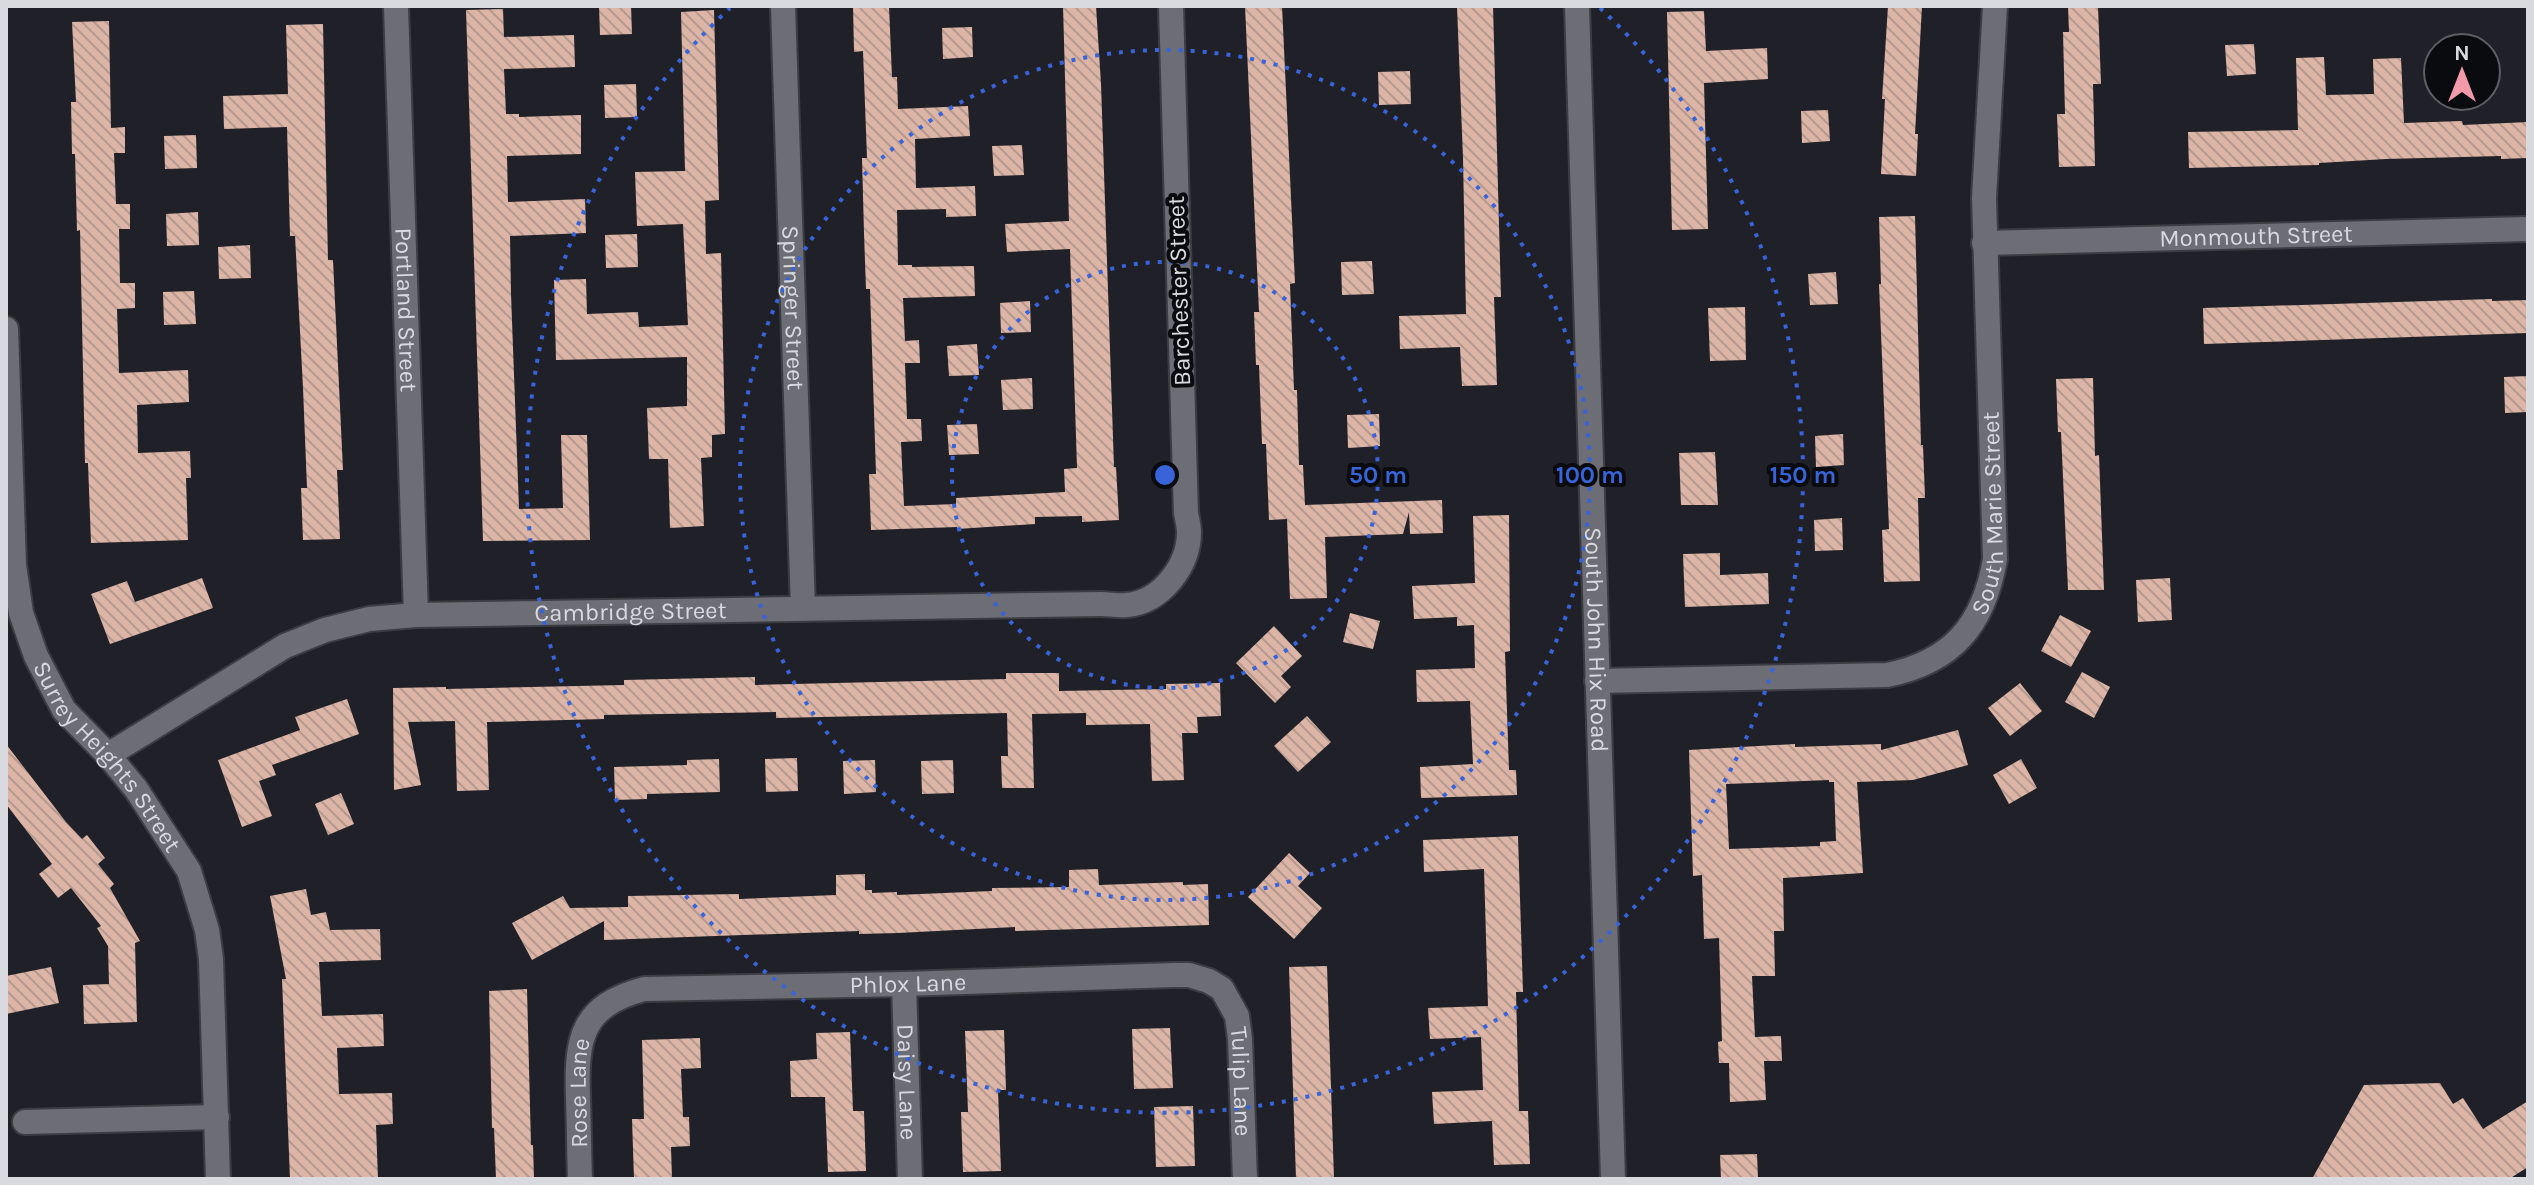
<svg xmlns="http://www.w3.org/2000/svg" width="2534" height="1185" viewBox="0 0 2534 1185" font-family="Karla,sans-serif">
	<defs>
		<pattern id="building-back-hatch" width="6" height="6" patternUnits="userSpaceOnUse" patternTransform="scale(2)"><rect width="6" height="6" fill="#dcb5a7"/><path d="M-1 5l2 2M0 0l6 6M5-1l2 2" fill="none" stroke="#b5988e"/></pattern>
	</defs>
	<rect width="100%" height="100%" fill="#202128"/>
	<g fill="url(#building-back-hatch)" fill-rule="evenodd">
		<polygon points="599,6 631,6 632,34 600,35"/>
		<polygon points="853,6 889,6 892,77 897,77 898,109 968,106 970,136 915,139 916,188 975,186 976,216 946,217 946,209 897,210 898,265 912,265 912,267 974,266 975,296 903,298 905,341 919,340 920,363 905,363 907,419 921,419 922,441 901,442 904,506 956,504 956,498 1065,492 1064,469 1077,468 1070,249 1007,252 1005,224 1069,221 1063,6 1096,6 1101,84 1114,467 1116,467 1119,520 1082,522 1082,516 1035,517 1035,524 957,529 957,527 871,530 869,474 876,474 870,289 866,289 864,233 862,158 867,158 863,51 854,52"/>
		<polygon points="1245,6 1282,6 1295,283 1290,284 1294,390 1297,390 1299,465 1303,465 1305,505 1442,500 1443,533 1410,534 1409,512 1403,534 1325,537 1327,598 1290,599 1287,519 1269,520 1266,444 1262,444 1259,365 1256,365 1254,312 1259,312"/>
		<polygon points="1457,6 1493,6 1501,297 1494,297 1497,385 1462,386 1460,347 1400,349 1399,316 1466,314 1463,158"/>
		<polygon points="1888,6 1922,6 1915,134 1918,134 1916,176 1881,174 1885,99 1882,99"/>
		<polygon points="2068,6 2098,6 2101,84 2093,84 2095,166 2059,167 2057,114 2065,114 2063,32 2069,32"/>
		<polygon points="503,9 504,37 574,35 575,67 504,69 506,114 519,114 519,117 581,115 581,154 507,156 508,202 585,199 586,233 510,236 511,294 519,509 563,508 561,435 587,435 590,540 483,541 466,10"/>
		<polygon points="714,10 719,200 705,201 706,254 721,253 725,434 712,435 712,457 701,458 704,526 670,528 668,459 649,459 647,408 687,406 687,357 556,360 554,280 586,279 587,314 638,312 639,327 688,325 683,224 637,226 635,172 685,171 681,12"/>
		<polygon points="1704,11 1706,51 1767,48 1768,79 1704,83 1708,229 1672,230 1667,12"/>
		<polygon points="109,21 111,128 125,127 125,153 114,153 116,204 130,204 130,229 119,229 120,283 135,283 135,308 117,309 119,373 188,370 189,402 137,405 138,453 190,451 191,478 186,478 188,540 91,543 88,463 85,463 80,230 77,231 75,154 72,154 71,102 76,102 72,22"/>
		<polygon points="323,24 328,260 333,260 343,470 337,470 340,539 303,540 301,488 307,488 303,388 295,236 290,236 287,127 224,129 223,96 288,94 286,25"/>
		<polygon points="972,27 973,57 943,59 942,28"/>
		<polygon points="2254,44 2256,74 2227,76 2225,45"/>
		<polygon points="2324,57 2326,95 2374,94 2373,59 2401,58 2404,123 2462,121 2463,125 2528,122 2528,158 2501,159 2501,156 2386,159 2319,163 2319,165 2189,168 2188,132 2298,130 2296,58"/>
		<polygon points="1410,71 1411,104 1379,105 1378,72"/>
		<polygon points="636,84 637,117 605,118 604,85"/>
		<polygon points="1828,110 1830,141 1802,143 1801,111"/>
		<polygon points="196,135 197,168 165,169 164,136"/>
		<polygon points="1022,145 1024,175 994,176 992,146"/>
		<polygon points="198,212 199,245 167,246 166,214"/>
		<polygon points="1915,216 1921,445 1923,445 1925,498 1918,498 1920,581 1884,582 1882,530 1889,529 1879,284 1881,284 1879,217"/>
		<polygon points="637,234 638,267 606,268 605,235"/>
		<polygon points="250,245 251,278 219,279 218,247"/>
		<polygon points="1372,261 1374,294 1342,295 1341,262"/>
		<polygon points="1836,272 1838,304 1810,305 1808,274"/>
		<polygon points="194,291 196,324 164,325 163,292"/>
		<polygon points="2492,299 2492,301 2528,300 2528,333 2204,344 2203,308"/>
		<polygon points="1030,301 1031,332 1001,333 1000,303"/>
		<polygon points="1745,307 1746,360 1710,361 1708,308"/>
		<polygon points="977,344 979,375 949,376 947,346"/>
		<polygon points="2528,376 2528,412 2505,413 2504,377"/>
		<polygon points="1032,378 1033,409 1003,410 1001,380"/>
		<polygon points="2093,378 2095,456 2099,455 2104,590 2068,590 2061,432 2058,432 2056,379"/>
		<polygon points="1379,414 1380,446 1348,448 1347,415"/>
		<polygon points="977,424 979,454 949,455 947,425"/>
		<polygon points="1843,434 1844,465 1816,467 1815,436"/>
		<polygon points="1715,452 1718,505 1681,505 1679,453"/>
		<polygon points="1509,515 1510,651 1505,652 1509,770 1516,770 1517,795 1421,798 1420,767 1473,764 1470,701 1417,702 1416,670 1475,668 1474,625 1457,626 1457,617 1414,619 1412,586 1475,583 1473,516"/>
		<polygon points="1842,518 1843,550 1815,551 1814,520"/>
		<polygon points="1720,553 1720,575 1768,573 1769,604 1685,607 1683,554"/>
		<polygon points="202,578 213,608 110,644 91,594 127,581 135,602"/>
		<polygon points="2170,578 2172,620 2138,622 2136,580"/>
		<polygon points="1350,613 1380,621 1373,649 1343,642"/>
		<polygon points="2060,615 2091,631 2071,667 2041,651"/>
		<polygon points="1274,626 1302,656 1281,676 1291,687 1275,703 1236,663"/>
		<polygon points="2082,672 2110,687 2094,718 2065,702"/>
		<polygon points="1006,673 1059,673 1059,691 1166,689 1166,684 1220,683 1221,716 1197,717 1198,733 1182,733 1184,780 1152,781 1150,724 1086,725 1086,713 1032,714 1034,788 1002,788 1001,756 1008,756 1007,713 776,718 776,712 604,715 604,719 487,722 489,790 457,791 455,721 408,722 421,785 394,790 393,688 446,687 446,689 624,685 624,680 755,677 755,685 1006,679"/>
		<polygon points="2020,683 2042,711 2010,736 1988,708"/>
		<polygon points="347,699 359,734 272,765 276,775 259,781 272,816 242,827 218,760 300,730 295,717"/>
		<polygon points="1307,716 1331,742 1298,772 1274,746"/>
		<path d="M1958,730L1968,765L1913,780L1857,782L1863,873L1783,878L1784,931H1774L1775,976H1752L1755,1037L1781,1036L1782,1061H1764L1766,1100L1730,1102L1729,1063H1719L1718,1042L1722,1041L1719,938L1704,939L1702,875L1693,876L1689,750L1795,744V747L1881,744V750ZM1829,780V782H1834L1836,841L1820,842V846L1729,849L1726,784Z"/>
		<polygon points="6,744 66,822 82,839 87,835 105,858 98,864 114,884 110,888 140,941 135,943 137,1022 84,1024 83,985 109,984 108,946 97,928 101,926 71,888 58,898 39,874 52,864 6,804"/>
		<polygon points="797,758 798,791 766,792 765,759"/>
		<polygon points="719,759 720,792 647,794 647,799 615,800 614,767 687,765 687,760"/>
		<polygon points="2021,759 2037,788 2009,804 1993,775"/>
		<polygon points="875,760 876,792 844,794 843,761"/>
		<polygon points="953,760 954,793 922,794 921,761"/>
		<polygon points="341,793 354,824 328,835 315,804"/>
		<polygon points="1518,836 1523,992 1516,992 1519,1111 1528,1111 1530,1164 1494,1165 1492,1121 1434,1124 1432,1092 1483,1090 1481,1037 1430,1039 1428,1008 1488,1006 1484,869 1424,872 1423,840"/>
		<polygon points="1289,853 1310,873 1298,886 1322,908 1294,939 1248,897"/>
		<polygon points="1098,869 1099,885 1183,882 1183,885 1208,884 1209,925 1015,931 1015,927 898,933 859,934 859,931 604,940 604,921 532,960 512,923 563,896 570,908 628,907 628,896 739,894 739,899 836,895 836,875 865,874 865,890 872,890 872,893 897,892 897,895 992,891 992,888 1069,887 1069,870"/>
		<polygon points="306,889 311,915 326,912 330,930 380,929 381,960 319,962 322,1016 383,1014 384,1046 337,1048 339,1094 392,1093 393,1124 376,1125 378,1179 290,1179 282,979 286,979 270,896"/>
		<polygon points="1327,966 1334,1179 1296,1179 1289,967"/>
		<polygon points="51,967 59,1003 6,1014 6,976"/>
		<polygon points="527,989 531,1145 533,1145 534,1179 496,1179 494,1128 492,1128 489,991"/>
		<polygon points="1170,1028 1173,1088 1134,1089 1132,1029"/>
		<polygon points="1004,1030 1006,1090 998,1090 1001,1171 963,1172 961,1112 968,1112 965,1031"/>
		<polygon points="850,1032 853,1111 864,1111 866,1171 828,1172 825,1097 791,1097 790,1061 817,1059 816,1033"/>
		<polygon points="700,1038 701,1068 681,1069 683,1117 689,1117 690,1146 671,1147 672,1178 634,1179 632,1119 644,1119 642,1040"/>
		<polygon points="2440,1083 2453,1104 2463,1098 2483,1129 2528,1101 2528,1167 2509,1179 2312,1179 2364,1085"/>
		<polygon points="1193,1106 1195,1166 1156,1167 1154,1107"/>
		<polygon points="1757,1154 1758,1179 1721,1179 1720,1155"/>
	</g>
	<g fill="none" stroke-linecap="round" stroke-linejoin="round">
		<defs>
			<g id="street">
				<path id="s1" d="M396,6L416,615"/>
				<path id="s2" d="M783,6L803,608"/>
				<path id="s3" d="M1577,6L1613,1179"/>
				<path id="s4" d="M1984,243L2528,229"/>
				<path id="s5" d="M6,329L14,565L21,613L36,656L64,710L108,755L136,789L189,871L207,930L211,959L218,1179"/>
				<path id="s6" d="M1597,681L1887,675C1953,662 1984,624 1995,559L1984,198L1995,6"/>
				<path id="s7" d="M108,755L285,646L325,630L369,619L416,615L1101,604C1109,604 1118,606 1127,605C1161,602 1189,566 1189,532C1189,526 1187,519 1186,513L1171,6"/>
				<path id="s8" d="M904,984L910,1179"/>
				<polyline points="25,1122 217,1117"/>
				<path id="s9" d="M580,1179C579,1152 579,1125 578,1098C576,1038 581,1006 644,989L904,984L1174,975H1189L1209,981L1222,989L1237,1016L1240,1039L1245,1179"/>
			</g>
		</defs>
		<use href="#street" stroke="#3c3d42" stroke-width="28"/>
		<use href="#street" stroke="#6c6d75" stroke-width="24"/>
	</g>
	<g fill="none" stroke="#3963d9" stroke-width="4" stroke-dasharray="4 8">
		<circle cx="1165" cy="475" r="213"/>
		<circle cx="1165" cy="475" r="425"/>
		<path d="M1600 8A638 638 0 1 1 730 8"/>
	</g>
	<g text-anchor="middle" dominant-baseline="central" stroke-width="8" stroke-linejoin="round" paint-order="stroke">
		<g font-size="24" fill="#d9dadf" stroke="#0a0b0e">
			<text stroke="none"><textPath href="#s4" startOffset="272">Monmouth Street</textPath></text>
			<text transform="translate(1179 291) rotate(-92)">Barchester Street</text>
			<text stroke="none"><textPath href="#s2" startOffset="302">Springer Street</textPath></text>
			<text stroke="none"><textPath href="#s1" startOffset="304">Portland Street</textPath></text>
			<text stroke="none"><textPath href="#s6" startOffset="506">South Marie Street</textPath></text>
			<text stroke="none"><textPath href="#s7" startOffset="558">Cambridge Street</textPath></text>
			<text stroke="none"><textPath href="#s3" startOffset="634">South John Hix Road</textPath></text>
			<text stroke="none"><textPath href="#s5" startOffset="454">Surrey Heights Street</textPath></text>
			<text stroke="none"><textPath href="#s9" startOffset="488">Phlox Lane</textPath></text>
			<text stroke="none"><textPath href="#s8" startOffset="98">Daisy Lane</textPath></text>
			<text stroke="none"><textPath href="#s9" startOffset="902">Tulip Lane</textPath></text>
			<text stroke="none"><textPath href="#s9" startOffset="86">Rose Lane</textPath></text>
		</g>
	</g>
	<circle cx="1165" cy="475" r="12" fill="#3963d9" stroke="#0a0b0e" stroke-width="4"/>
	<g font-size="24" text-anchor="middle" font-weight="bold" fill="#3963d9" stroke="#0a0b0e" stroke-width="8" stroke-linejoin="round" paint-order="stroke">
		<text x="1378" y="483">50 m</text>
		<text x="1590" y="483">100 m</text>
		<text x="1803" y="483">150 m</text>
	</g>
	<rect width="2534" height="1185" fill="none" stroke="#d9dadf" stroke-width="16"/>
	<g transform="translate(2462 72)"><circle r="38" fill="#0a0b0e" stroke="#5d5e62" stroke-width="2"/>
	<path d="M0-6L14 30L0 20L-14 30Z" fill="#f39aaa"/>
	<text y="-12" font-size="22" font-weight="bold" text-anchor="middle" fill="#d9dadf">N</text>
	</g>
</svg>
